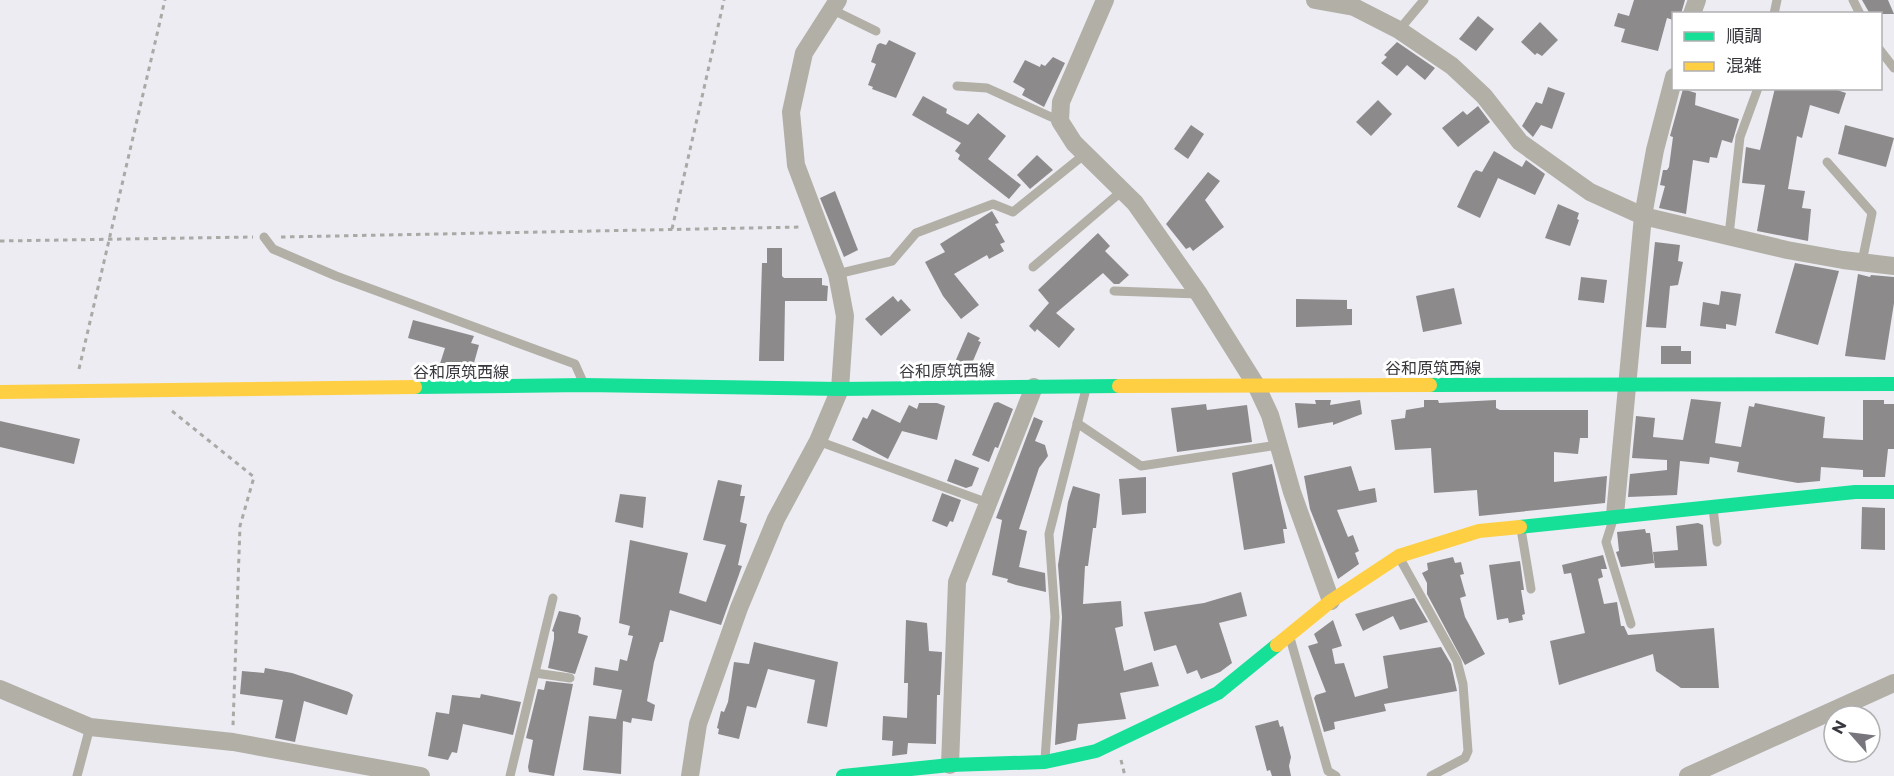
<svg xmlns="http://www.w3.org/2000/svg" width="1894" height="776" viewBox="0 0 1894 776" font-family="Montserrat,'Noto Sans JP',sans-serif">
	<rect width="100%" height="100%" fill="#edecf2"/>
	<g fill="#8d8a8c">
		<polygon points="1634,0 1685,0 1681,14 1674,14 1673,20 1667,18 1658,51 1621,42 1625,29 1614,26 1618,13 1629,16"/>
		<polygon points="1862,0 1888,0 1894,14 1870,14"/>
		<polygon points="1478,16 1494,29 1476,51 1459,39"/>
		<polygon points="1540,22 1558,40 1542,56 1537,53 1535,55 1521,42"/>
		<polygon points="889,40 916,53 896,98 872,89 873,87 868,85 876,64 871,62 877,45 880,43 886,45"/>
		<polygon points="1397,42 1435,68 1425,80 1407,65 1397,76 1381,63 1387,57 1384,55"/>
		<polygon points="1053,57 1065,63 1044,107 1022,95 1025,89 1013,82 1025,60 1040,67 1041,64 1045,66"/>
		<polygon points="1548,87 1565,93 1552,129 1541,125 1533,137 1522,126 1536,102 1542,104"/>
		<polygon points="1775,88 1831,88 1846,93 1839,114 1810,105 1802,138 1797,136 1788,189 1805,191 1802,208 1811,209 1808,241 1757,231 1765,185 1742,183 1746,147 1760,150"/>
		<polygon points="1683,89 1696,93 1695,105 1739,119 1732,143 1722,140 1717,158 1710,157 1709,163 1693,160 1686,214 1659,208 1665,186 1660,185 1663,170 1667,170 1669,167 1673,137 1670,136"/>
		<polygon points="923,96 947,109 946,113 968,125 978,113 1006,136 988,159 1021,185 1009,199 958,159 960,155 955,151 961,143 912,115"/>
		<polygon points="1378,100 1392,114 1371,136 1356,122"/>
		<polygon points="1478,106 1490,122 1458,147 1442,128 1463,111 1467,115"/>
		<polygon points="1191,125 1204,134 1188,159 1174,149"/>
		<polygon points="1845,125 1894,138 1886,167 1838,154"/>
		<polygon points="1494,151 1522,167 1526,160 1545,174 1535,195 1498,178 1480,218 1457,207 1473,173 1476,170 1482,172"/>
		<polygon points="1037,155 1053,170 1030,189 1017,175"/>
		<polygon points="1208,172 1220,181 1205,200 1224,227 1193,251 1190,247 1186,249 1166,224"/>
		<polygon points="835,191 858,250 844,257 820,198"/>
		<polygon points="1558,204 1579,213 1577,219 1579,220 1570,246 1545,238"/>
		<polygon points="992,211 999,223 995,224 1005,242 1000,244 1004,251 989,259 987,255 954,274 979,305 961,319 943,296 925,262 945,252 940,244"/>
		<polygon points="1098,233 1110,246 1105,251 1129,275 1119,284 1114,284 1103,273 1056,313 1075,329 1059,348 1037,329 1035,332 1029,326 1049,303 1038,290"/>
		<polygon points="1655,242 1680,245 1678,261 1683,262 1678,285 1670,286 1666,328 1646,327"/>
		<polygon points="767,248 782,248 782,276 784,278 822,278 822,285 828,286 827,301 785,301 784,361 759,361 762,263 767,263"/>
		<polygon points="1795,263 1839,271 1818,345 1775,333"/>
		<polygon points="1858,274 1870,277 1871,275 1894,277 1894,303 1885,360 1845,356"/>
		<polygon points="1581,277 1607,280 1604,303 1578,300"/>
		<polygon points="1454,288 1462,324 1423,332 1416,296"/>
		<polygon points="1721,291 1741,294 1736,326 1726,324 1726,329 1700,326 1703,302 1719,305"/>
		<polygon points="893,296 898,302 901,299 911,310 881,336 865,319"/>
		<polygon points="1296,299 1347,300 1347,309 1352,309 1352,325 1296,327"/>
		<polygon points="413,320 474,336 471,343 479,345 472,370 438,370 445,348 408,338"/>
		<polygon points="968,332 980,338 978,341 981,342 970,368 955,362"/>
		<polygon points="1661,346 1681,346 1681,351 1691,351 1691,364 1661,364"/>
		<polygon points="1691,399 1721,402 1715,443 1741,447 1749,406 1754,407 1755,403 1825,417 1823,438 1863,440 1863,400 1884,400 1884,404 1894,404 1894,449 1888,449 1885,477 1863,477 1863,470 1821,467 1820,481 1798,483 1737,472 1739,462 1710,457 1709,464 1680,461 1677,495 1628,497 1630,474 1667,470 1667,460 1632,458 1636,416 1655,418 1653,437 1683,440"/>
		<polygon points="1315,400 1331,400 1330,405 1360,400 1362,414 1333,425 1333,422 1298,428 1295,403 1316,404"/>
		<polygon points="1424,400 1438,400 1439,403 1496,400 1496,408 1500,410 1588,410 1588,438 1580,438 1578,454 1554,452 1554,482 1607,476 1605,503 1479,516 1477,490 1434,493 1431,448 1395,450 1391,420 1405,418 1406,410 1424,407"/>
		<polygon points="998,402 1013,409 998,448 995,447 989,462 972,455 994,403"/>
		<polygon points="919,403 937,403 945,406 937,440 902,431 888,459 852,440 863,417 867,419 872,409 900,423 909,405 917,409"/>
		<polygon points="1206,404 1207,410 1247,405 1252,442 1177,452 1171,408"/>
		<polygon points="1034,417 1043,421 1035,441 1045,445 1048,456 1039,468 1019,529 1027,531 1019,567 1045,573 1046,592 1016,585 1007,582 1008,579 992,575 1002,520 996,518"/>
		<polygon points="0,421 80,439 74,464 0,447"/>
		<polygon points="955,459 979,468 972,486 966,488 947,481"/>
		<polygon points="1272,464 1287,529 1283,529 1285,543 1244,550 1232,473"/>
		<polygon points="1351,466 1359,491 1375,488 1377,502 1337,510 1348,537 1353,535 1359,551 1355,553 1359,564 1338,579 1310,509 1304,476"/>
		<polygon points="1146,477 1146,513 1122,515 1119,479"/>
		<polygon points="718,480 742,485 740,496 745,496 740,522 747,524 738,565 742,566 721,625 670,610 663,642 660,642 654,662 647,701 655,705 652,721 632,718 631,723 623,721 621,774 583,770 589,716 616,719 622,690 593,685 595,667 618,671 620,659 627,661 633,636 628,635 630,626 619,623 630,540 688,553 679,593 706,602 726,545 703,540"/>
		<polygon points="1073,486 1100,494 1096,528 1093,528 1088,566 1085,566 1083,604 1121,601 1123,626 1115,628 1124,671 1152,662 1159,686 1120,693 1126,719 1078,724 1076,740 1055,745 1062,617 1058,565 1068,502"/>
		<polygon points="942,493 961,500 953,522 950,521 947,527 932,521"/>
		<polygon points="620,494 646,497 643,528 615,522"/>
		<polygon points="1862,507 1885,508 1885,550 1861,549"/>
		<polygon points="1698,523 1703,525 1707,566 1655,568 1653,552 1678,550 1676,526"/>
		<polygon points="1645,529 1646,533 1650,533 1654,563 1621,567 1616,552 1619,551 1617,532"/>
		<polygon points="1603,555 1607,569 1601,569 1603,577 1598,579 1604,604 1617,602 1621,626 1624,626 1628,635 1714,628 1719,688 1681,688 1656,671 1653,654 1559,685 1550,641 1585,633 1571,573 1564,574 1562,565"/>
		<polygon points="1453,557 1455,563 1461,562 1464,574 1460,575 1466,596 1460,598 1465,617 1485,654 1465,665 1427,594 1427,583 1422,573 1428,570 1427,563"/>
		<polygon points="1520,561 1524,590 1521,590 1525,614 1522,615 1523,620 1509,623 1508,618 1497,620 1489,565"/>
		<polygon points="1241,592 1247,616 1219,623 1232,663 1220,672 1201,679 1197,670 1187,674 1176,645 1154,651 1144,612 1204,603"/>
		<polygon points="1414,598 1428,622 1400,630 1393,616 1363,631 1355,614"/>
		<polygon points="559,611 578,615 581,618 578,633 588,636 575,674 548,668 554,639 554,632 552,631"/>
		<polygon points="906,620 927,623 929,651 942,652 940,695 937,695 936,744 908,743 907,754 892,756 893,741 882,740 883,716 907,718 908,683 904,683"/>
		<polygon points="1333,620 1342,646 1332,649 1335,664 1344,663 1355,697 1388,688 1383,656 1441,647 1451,664 1457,691 1384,704 1386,711 1334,722 1335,729 1324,732 1314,698 1316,695 1326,692 1308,646 1318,643 1314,634"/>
		<polygon points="754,642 838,662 827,727 807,723 815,680 768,669 756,708 747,706 739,739 718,734 719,729 717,728 721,711 724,712 728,702 734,662 749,664"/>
		<polygon points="265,668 292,673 349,692 353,695 347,715 304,701 295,742 275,738 283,700 240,694 242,671 264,673"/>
		<polygon points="546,681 573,684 554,776 529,772 528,767 533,740 526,738 538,689 544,690"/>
		<polygon points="481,694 521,702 513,735 463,724 457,753 452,752 448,760 428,756 436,712 449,714 452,695 480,698"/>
		<polygon points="1278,720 1280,727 1283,726 1291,757 1289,766 1291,776 1272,776 1270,770 1267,771 1255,726"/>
	</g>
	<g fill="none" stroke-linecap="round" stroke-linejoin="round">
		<g stroke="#aba9a6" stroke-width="3" stroke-dasharray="4.5 4.5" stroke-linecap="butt">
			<polyline points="672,229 724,0"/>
			<polyline points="281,237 802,227"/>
			<polyline points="0,241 253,237"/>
			<polyline points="79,369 165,0"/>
			<polyline points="172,411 254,477 240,526 233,726"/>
			<polyline points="1121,760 1125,776"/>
		</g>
		<g stroke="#b2afa7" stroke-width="9">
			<polyline points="1853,0 1860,14"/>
			<polyline points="831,9 876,31"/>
			<polyline points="1774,14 1777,0"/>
			<polyline points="1399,30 1424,0"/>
			<polyline points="1880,50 1894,68"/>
			<polyline points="957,86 987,88 1060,121"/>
			<polyline points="1827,162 1872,213 1862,262"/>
			<polyline points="1729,235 1740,137 1758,88"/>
			<polyline points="264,237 273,249 336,276 575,364 583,382"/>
			<polyline points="1033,267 1122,191"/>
			<polyline points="837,274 892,261 916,233 993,204 1013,212 1085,154"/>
			<polyline points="1114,291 1198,294"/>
			<polyline points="1077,423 1141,466 1278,445"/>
			<polyline points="818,441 988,503"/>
			<polyline points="1713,508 1717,542"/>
			<polyline points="1613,520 1606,542 1631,624"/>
			<polyline points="1521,529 1531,589"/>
			<polyline points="1399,557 1457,661 1463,684 1468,751 1465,758 1431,776"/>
			<polyline points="1290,638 1328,771 1336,776"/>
			<polyline points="535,673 570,678"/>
			<polyline points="1045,759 1055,617 1049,534 1086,389"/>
			<polyline points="77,776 90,727"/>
			<polyline points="510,776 553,598"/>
		</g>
		<g stroke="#b2afa7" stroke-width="18">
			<polyline points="1105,0 1061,102 1060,121 1074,143 1135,203 1199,294 1256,385 1270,415 1292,492 1331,601"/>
			<polyline points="1315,0 1354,7 1399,30 1452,66 1484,96 1520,142 1590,192 1643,216 1787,250 1843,260 1894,266"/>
			<polyline points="1692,14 1697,0"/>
			<polyline points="1615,515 1643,216 1655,150 1674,77"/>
			<polyline points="0,689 90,727 233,742 421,776"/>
			<polyline points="950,765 957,582 1034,387"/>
			<polyline points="690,776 698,724 739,608 776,519 818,441 840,389 845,316 837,274 796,165 791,112 804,53 838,0"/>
			<polyline points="1688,776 1894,683"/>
		</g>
		<g stroke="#16e098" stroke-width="14">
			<polyline points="1430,385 1894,384"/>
			<polyline points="415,387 585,385 840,389 1119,386"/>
			<polyline points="1520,527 1855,492 1894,492"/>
			<polyline points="843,776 950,765 1045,762 1096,751 1218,693 1277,645"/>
		</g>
		<g stroke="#ffcf43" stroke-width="14">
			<polyline points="1119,386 1430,385"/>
			<polyline points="0,392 415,387"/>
			<polyline points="1277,645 1331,601 1399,556 1479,531 1520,527"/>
		</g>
	</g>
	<g text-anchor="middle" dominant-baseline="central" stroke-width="6" stroke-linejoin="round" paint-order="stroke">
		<g font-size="16" fill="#39373d" stroke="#fff">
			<text x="1433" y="368">谷和原筑西線</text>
			<text transform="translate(947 371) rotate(-1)">谷和原筑西線</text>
			<text x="461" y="372">谷和原筑西線</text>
		</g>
	</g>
	<rect x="1672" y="12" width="210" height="78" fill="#ffffff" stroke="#b0afb1" stroke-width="1.5"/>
	<rect x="1684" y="32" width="30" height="9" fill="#16e098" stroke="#b0afb1" stroke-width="1.5"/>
	<text x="1726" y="42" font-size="18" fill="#39373d">順調</text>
	<rect x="1684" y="62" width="30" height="9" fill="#ffcf43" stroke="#b0afb1" stroke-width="1.5"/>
	<text x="1726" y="72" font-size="18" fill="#39373d">混雑</text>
	<g transform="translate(1852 734) rotate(298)"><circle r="28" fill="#ffffff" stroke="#b0afb1" stroke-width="1.5"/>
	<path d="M0-4.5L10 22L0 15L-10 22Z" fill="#78767c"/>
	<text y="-9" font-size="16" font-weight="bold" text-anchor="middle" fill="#39373d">N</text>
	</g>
</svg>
